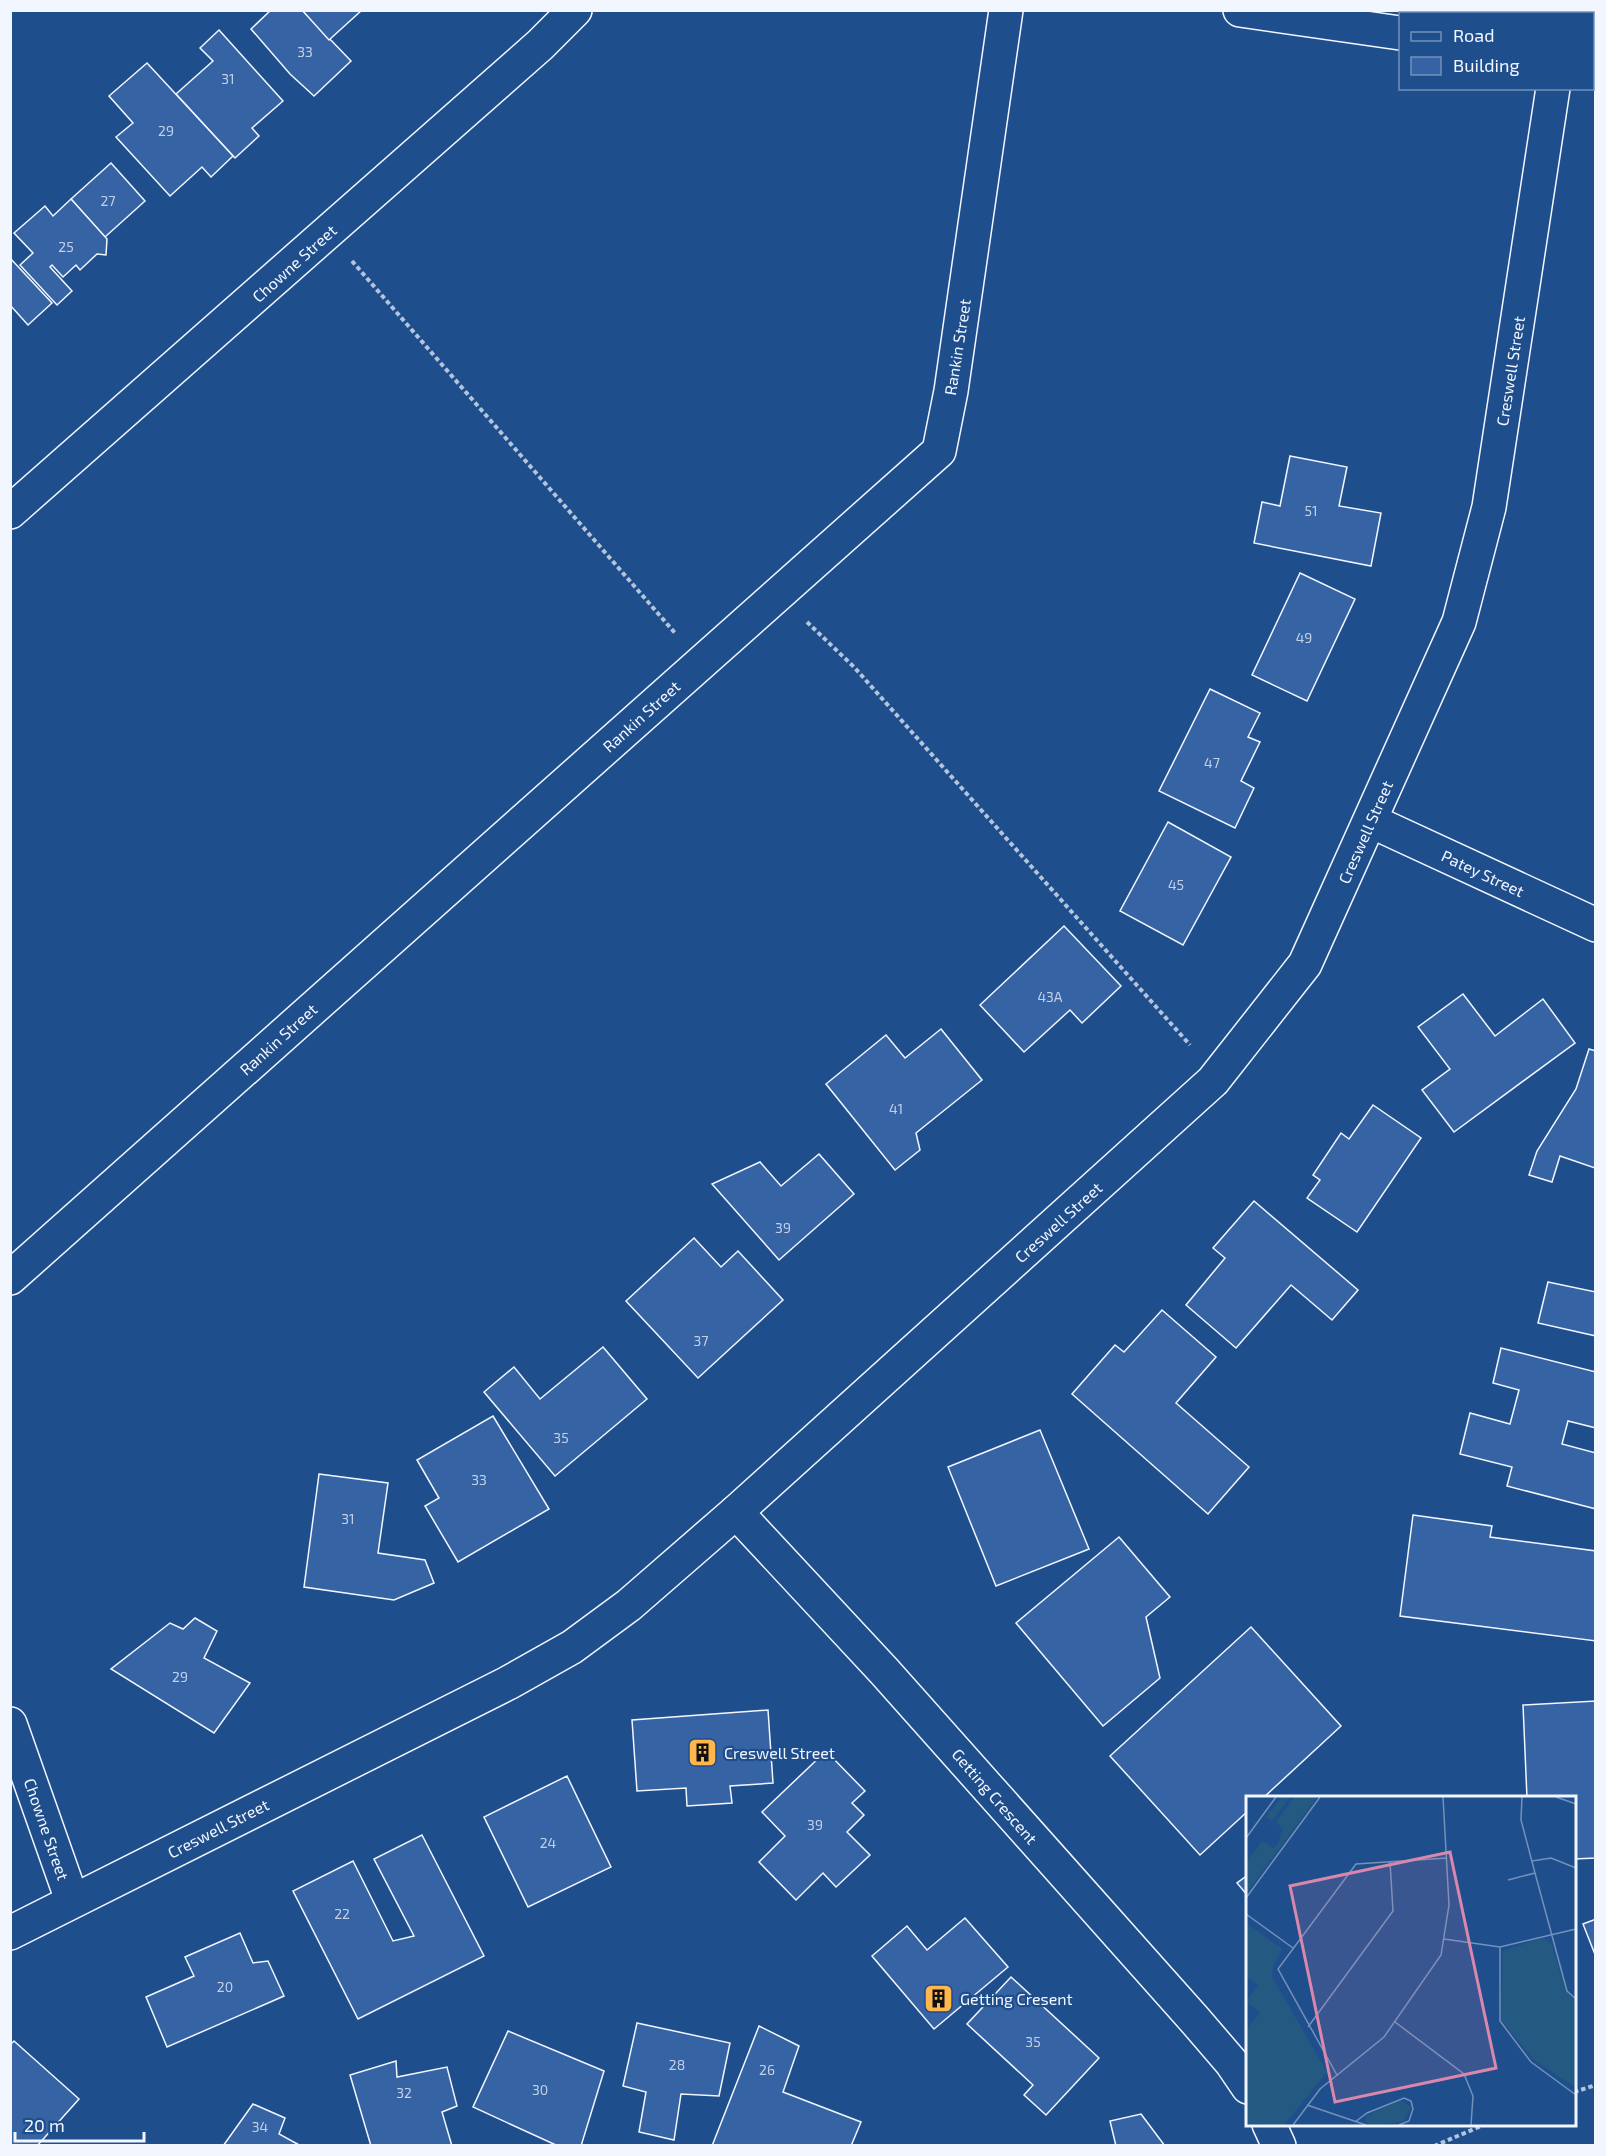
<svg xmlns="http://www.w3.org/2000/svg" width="1606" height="2156" viewBox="0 0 1606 2156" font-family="'Exo 2',sans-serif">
	<rect width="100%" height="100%" fill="#1f4e8c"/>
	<g fill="#3563a3" stroke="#f2f6ff" stroke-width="1.5">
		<polygon points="271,10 302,10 351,61 314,96 290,74 251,29"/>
		<polygon points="302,10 362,10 329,40"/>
		<polygon points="219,30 283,101 252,128 259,136 235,158 176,94 213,61 200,48"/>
		<polygon points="147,63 233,156 211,177 202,167 170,196 116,137 133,123 109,96"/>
		<polygon points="111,163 145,201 105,237 71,199"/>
		<polygon points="71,199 107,239 106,255 97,254 80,270 76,265 63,277 52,265 50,267 72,291 57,305 20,265 33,253 14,233 45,206 53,216"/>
		<polygon points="10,258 52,303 28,325 10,305"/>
		<polygon points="1290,456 1347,467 1339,506 1381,513 1371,566 1254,543 1262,502 1280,506"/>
		<polygon points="1300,573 1355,599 1307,701 1252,675"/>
		<polygon points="1210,689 1260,713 1248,737 1260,742 1241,781 1254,788 1235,828 1159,791"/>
		<polygon points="1168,822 1231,857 1183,945 1120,911"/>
		<polygon points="1064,926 1121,986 1082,1023 1070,1010 1024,1052 980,1005"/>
		<polygon points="1463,994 1495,1036 1543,999 1575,1043 1454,1132 1422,1090 1450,1069 1418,1027"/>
		<polygon points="941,1029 982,1080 916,1133 920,1150 895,1170 826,1084 886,1035 905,1058"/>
		<polygon points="1589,1049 1596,1051 1595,1168 1560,1156 1552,1182 1529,1175 1537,1151 1576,1089"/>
		<polygon points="1373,1105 1421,1138 1357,1232 1307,1198 1320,1180 1313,1175 1341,1133 1349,1139"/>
		<polygon points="819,1154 854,1194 779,1260 712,1184 760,1162 781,1186"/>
		<polygon points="1254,1201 1358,1290 1332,1320 1291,1285 1236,1348 1186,1305 1225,1258 1213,1248"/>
		<polygon points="694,1238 721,1267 738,1251 783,1300 698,1378 626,1301"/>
		<polygon points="1548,1282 1596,1292 1596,1336 1538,1323"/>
		<polygon points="1162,1310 1216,1357 1176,1403 1249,1467 1208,1514 1072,1394 1115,1345 1124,1352"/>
		<polygon points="603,1347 647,1399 555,1476 484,1392 514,1367 540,1399"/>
		<polygon points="1501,1348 1596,1372 1596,1428 1568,1421 1562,1444 1596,1453 1596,1509 1507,1486 1512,1467 1460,1454 1470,1413 1510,1424 1519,1390 1493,1383"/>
		<polygon points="493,1416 549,1509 458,1562 425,1506 439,1498 417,1460"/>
		<polygon points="1040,1430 1089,1549 996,1586 948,1467"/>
		<polygon points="319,1474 388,1483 378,1553 425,1560 434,1583 394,1600 304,1587"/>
		<polygon points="1413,1515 1492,1526 1490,1537 1596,1551 1596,1641 1400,1616"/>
		<polygon points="1119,1537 1170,1597 1146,1617 1160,1678 1103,1726 1016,1623"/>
		<polygon points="195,1618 217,1631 204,1658 250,1683 214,1733 111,1669 170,1623 183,1629"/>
		<polygon points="1251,1627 1341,1726 1263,1798 1248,1798 1248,1811 1200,1855 1110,1756"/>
		<polygon points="1596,1701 1596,1858 1574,1859 1574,1798 1527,1798 1523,1705"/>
		<polygon points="768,1710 773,1783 730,1786 732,1803 687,1806 686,1788 637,1791 632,1720"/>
		<polygon points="826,1751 865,1791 852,1803 864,1815 847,1832 870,1855 836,1887 823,1873 796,1900 759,1862 785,1836 762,1812"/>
		<polygon points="567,1776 611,1867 528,1907 484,1817"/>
		<polygon points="422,1835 484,1956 358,2019 293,1891 353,1861 393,1941 414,1936 374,1859"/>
		<polygon points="1248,1875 1248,1896 1237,1883"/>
		<polygon points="965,1918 1008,1967 934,2029 872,1956 907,1926 927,1950"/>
		<polygon points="1596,1919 1596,1957 1583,1924"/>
		<polygon points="240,1933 253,1963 268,1961 284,1996 167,2047 146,1997 194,1976 185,1957"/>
		<polygon points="1011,1977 1099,2058 1046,2115 1024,2095 1033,2085 967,2024"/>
		<polygon points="637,2023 730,2043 719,2096 681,2094 674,2140 639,2132 646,2092 623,2086"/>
		<polygon points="759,2026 799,2046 783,2092 861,2122 851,2146 712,2146"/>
		<polygon points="508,2031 604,2071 581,2146 558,2146 473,2107"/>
		<polygon points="14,2041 79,2099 37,2146 10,2146 10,2045"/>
		<polygon points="396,2061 397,2077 447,2067 457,2106 442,2112 452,2146 371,2146 350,2075"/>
		<polygon points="253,2104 285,2118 279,2134 301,2146 223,2146"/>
		<polygon points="1141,2114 1165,2146 1116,2146 1110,2121"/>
	</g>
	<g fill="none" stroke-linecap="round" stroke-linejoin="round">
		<defs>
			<g id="minor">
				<polyline points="1240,10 1400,33"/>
				<polyline points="1564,14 1565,10"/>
				<polyline points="10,512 540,45 575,10"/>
				<polyline points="1371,821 1596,925"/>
				<polyline points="10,1278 939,451 951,391 1006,10"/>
				<polyline points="736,1512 884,1671 1194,2019 1231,2062 1248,2087"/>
				<polyline points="10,1724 72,1900"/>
				<polyline points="10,1933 508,1683 572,1647 629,1605 736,1512 1213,1081 1305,964 1459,622 1489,507 1553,88"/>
				<polyline points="1269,2124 1279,2146"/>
			</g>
		</defs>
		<use href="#minor" stroke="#f2f6ff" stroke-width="36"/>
		<g stroke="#b3c4dc" stroke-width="4" stroke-dasharray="4.5 3" stroke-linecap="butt">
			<polyline points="352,261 675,633"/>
			<polyline points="807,622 854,667 1190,1045"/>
			<polyline points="1574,2092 1596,2085"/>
			<polyline points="1434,2146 1486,2124"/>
		</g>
		<use href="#minor" stroke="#1f4e8c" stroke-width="33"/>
	</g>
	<defs>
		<symbol id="building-square" viewBox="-11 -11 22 22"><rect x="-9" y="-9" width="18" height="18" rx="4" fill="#ffb74d" stroke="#1f4e8c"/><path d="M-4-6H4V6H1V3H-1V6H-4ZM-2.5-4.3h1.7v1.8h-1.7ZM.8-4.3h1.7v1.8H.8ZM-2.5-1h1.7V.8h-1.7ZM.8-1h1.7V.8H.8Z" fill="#111"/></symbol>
	</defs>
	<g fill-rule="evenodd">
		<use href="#building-square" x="686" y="1736" width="33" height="33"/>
		<use href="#building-square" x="922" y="1982" width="33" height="33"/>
	</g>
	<g text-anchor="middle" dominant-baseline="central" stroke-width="4.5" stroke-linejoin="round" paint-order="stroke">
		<g font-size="14" fill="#c3d1e8">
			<text x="305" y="51">33</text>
			<text x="228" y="78">31</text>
			<text x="166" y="130">29</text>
			<text x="108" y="200">27</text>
			<text x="66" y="246">25</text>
			<text x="1311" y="510">51</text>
			<text x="1304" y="637">49</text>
			<text x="1212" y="762">47</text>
			<text x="1176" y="884">45</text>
			<text x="1050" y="996">43A</text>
			<text x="896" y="1108">41</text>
			<text x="783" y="1227">39</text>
			<text x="701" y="1340">37</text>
			<text x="561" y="1437">35</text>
			<text x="479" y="1479">33</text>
			<text x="348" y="1518">31</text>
			<text x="180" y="1676">29</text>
			<text x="815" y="1824">39</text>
			<text x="548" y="1842">24</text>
			<text x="342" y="1913">22</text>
			<text x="225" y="1986">20</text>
			<text x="1033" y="2041">35</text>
			<text x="677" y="2064">28</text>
			<text x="767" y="2069">26</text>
			<text x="540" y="2089">30</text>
			<text x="404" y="2092">32</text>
			<text x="260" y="2126">34</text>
		</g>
		<g font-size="16" fill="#f2f6ff" stroke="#1f4e8c">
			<text transform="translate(294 263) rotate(-42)">Chowne Street</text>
			<text transform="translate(957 347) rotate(-81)">Rankin Street</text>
			<text transform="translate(1510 371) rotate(-81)">Creswell Street</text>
			<text transform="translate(641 716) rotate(-42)">Rankin Street</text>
			<text transform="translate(1365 832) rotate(-66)">Creswell Street</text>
			<text transform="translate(1483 873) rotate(25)">Patey Street</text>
			<text transform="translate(278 1039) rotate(-42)">Rankin Street</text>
			<text transform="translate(1058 1222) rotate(-42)">Creswell Street</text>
			<text transform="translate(995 1796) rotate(49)">Getting Crescent</text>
			<text transform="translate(218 1828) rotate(-27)">Creswell Street</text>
			<text transform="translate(47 1829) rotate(71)">Chowne Street</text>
		</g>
		<g font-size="16" fill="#f2f6ff" stroke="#1f4e8c" text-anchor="start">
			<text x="724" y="1752">Creswell Street</text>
			<text x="960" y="1998">Getting Cresent</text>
		</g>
	</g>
	<g transform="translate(1246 1796)">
		<rect width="330" height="330" fill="#1f4e8c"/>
		<path d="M36,1H44L26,25L20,21ZM48,1H71L0,98V67L16,45L27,52L32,48L37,33L30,26ZM0,127L36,153L27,170L26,181L81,276L38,329L0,328V235L14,216L0,206L12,189L0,181ZM296,142L305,146L320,196L330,205V292L288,264L255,224L257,155ZM154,304L165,311L157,326L127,329L119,326L120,320Z" fill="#245a82"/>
		<path fill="none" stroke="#7391ba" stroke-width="1.5" d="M276,1L275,24L289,77L321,195L330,203M310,1L330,8M0,42L30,1M286,65L305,62L330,72M262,84L289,77M0,102L74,1M0,118L47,152M198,143L254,151L330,133M254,151V225L285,266L330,299M149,226L218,278L227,300L225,329M62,231L147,115L144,66M91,279L32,173L110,68L201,62M61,309L120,329M109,326L121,317L158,302L165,305L167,313L163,325L153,329M47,329L74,293L138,241L195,159L203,109L197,1"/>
		<path fill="#da87ad" fill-opacity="0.15" stroke="#da87ad" stroke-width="3" d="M204,56L250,272L89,306L44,90Z"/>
		<rect width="330" height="330" fill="none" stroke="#f2f6ff" stroke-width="3"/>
	</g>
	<rect width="1606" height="2156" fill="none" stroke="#f2f6ff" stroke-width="24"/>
	<rect x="1399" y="12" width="195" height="78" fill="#1f4e8c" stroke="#7391ba" stroke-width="1.5"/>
	<rect x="1411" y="32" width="30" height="9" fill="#1f4e8c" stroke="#7391ba" stroke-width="1.5"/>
	<text x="1453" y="42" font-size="18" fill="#f2f6ff">Road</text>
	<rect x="1411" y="57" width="30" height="18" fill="#3563a3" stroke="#7391ba" stroke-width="1.5"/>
	<text x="1453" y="72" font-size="18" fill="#f2f6ff">Building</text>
	<path d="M15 2132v9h129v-9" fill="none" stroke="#f2f6ff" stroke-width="3"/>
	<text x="24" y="2132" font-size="18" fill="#f2f6ff" stroke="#1f4e8c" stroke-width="4.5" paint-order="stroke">20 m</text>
</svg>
